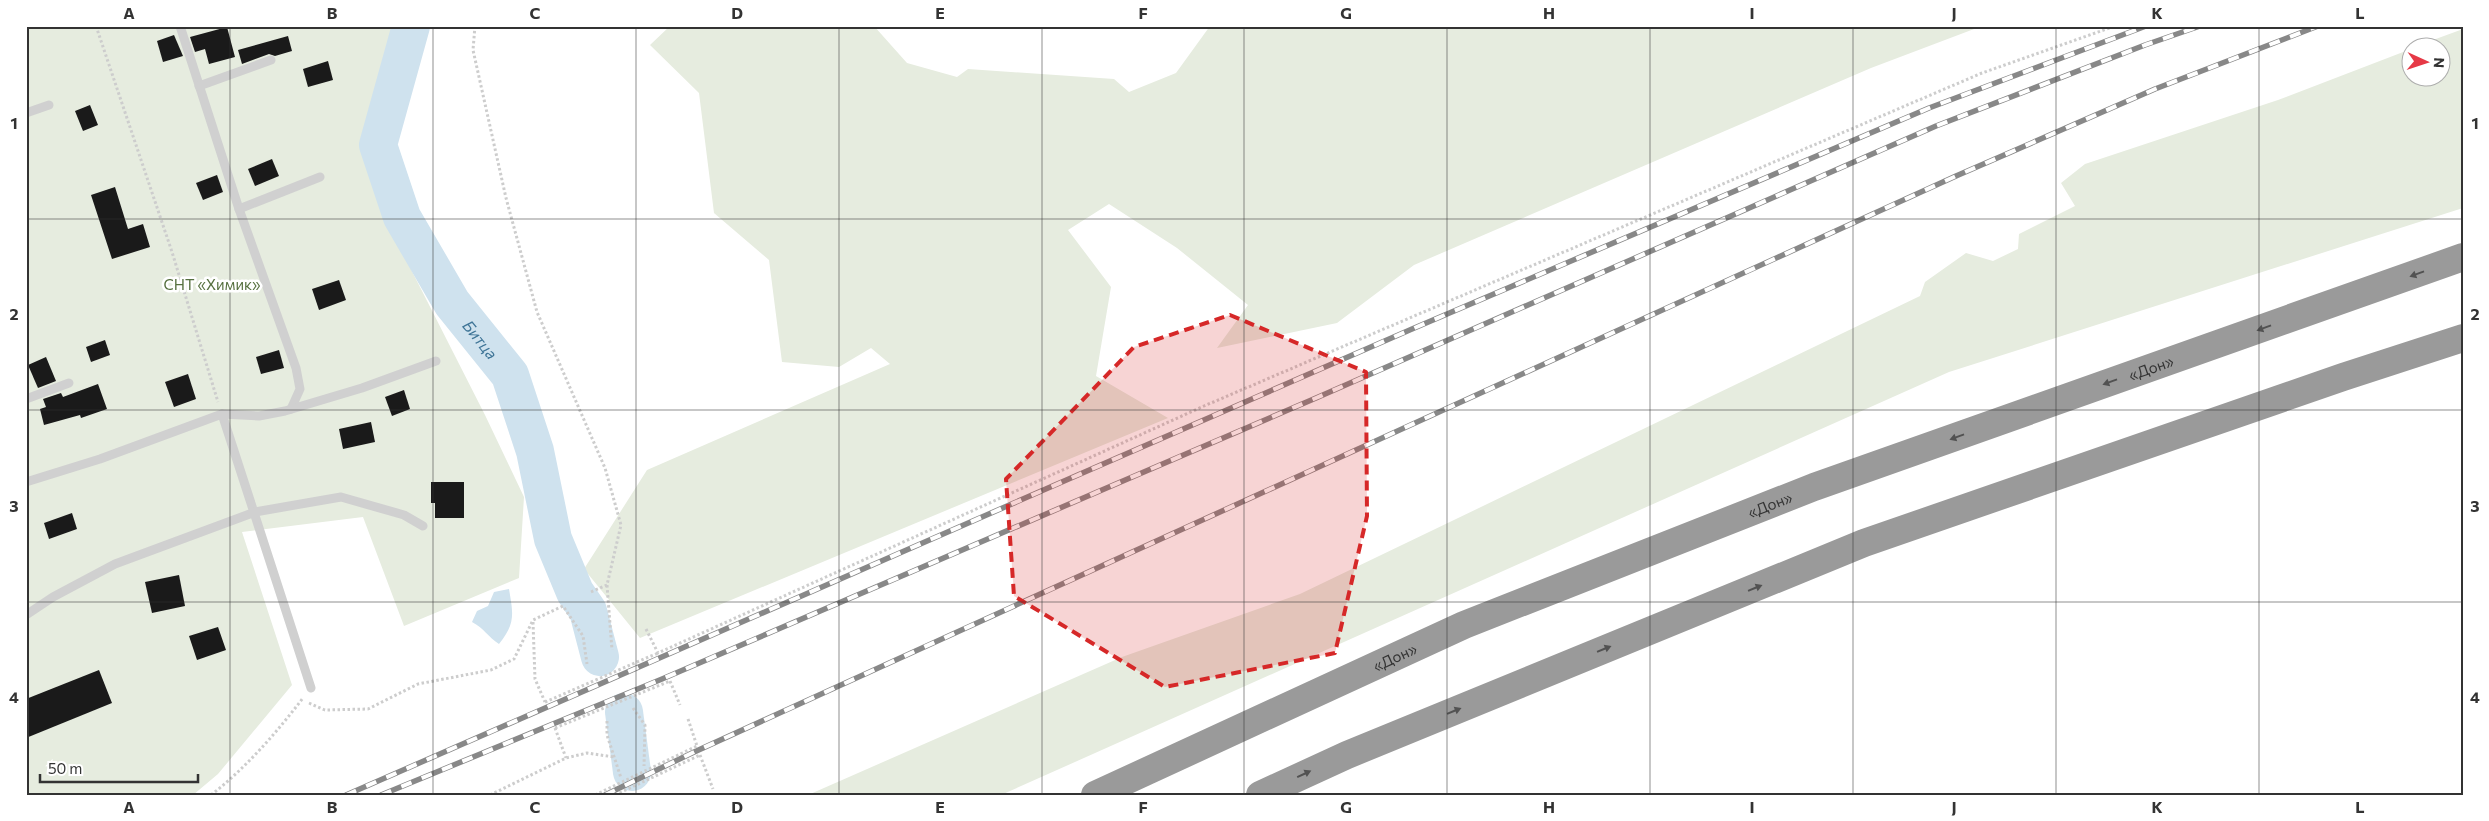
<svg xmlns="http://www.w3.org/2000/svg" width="2489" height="821" viewBox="0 0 2489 821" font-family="Commissioner,sans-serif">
	<rect width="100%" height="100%" fill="#fff"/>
	<g fill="#e6ecdf">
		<polygon points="26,26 401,26 389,226 485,415 524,497 519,578 404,626 363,517 242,532 292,685 218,774 193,795 26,795"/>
		<polygon points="670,26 874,26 907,63 957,77 968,69 1114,79 1129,92 1176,73 1210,26 1982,26 1871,68 1414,265 1337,323 1217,348 1248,305 1177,248 1109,204 1068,230 1111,287 1096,376 1168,418 640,638 584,569 647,470 890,364 871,348 839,367 782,362 769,260 714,213 699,93 650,45"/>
		<polygon points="2463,29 2463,208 1949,372 1001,795 808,795 1122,657 1300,594 1920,296 1925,282 1966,253 1993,261 2018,249 2019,234 2075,206 2061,183 2085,164 2278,100 2411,49 2412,78 2442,78 2442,48 2414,47"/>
	</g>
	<path fill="#cfe2ee" d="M509,589C513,613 516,623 499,644C488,637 484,628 472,622L477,611L488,606L494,592Z"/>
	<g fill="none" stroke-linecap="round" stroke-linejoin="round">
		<g stroke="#cfe2ee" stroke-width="38">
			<path id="s1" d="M411,26L378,145L402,217L452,303L510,375L535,451L553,539L575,592L588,611L600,657"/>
			<polyline points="624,712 632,772"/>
		</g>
	</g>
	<g fill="#1a1a1a">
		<polygon points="227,27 235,57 209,64 205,49 195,52 190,37"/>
		<polygon points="174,35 183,56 163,62 157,41"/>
		<polygon points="288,36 292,51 275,56 269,54 242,64 238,50"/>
		<polygon points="328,61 333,80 308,87 303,69"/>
		<polygon points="90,105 98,125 83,131 75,111"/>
		<polygon points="272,159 279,176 255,186 248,169"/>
		<polygon points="217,175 223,192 203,200 196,183"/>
		<polygon points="115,187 128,229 143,224 150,247 112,259 91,195"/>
		<polygon points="339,280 346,300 319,310 312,289"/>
		<polygon points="105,340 110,355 91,362 86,347"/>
		<polygon points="279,350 284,368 261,374 256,357"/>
		<polygon points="46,357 56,381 38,388 28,365"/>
		<polygon points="188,374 196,399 174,407 165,382"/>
		<polygon points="98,384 107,409 81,418 80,415 44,425 40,409 46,407 43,399 61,393 63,397"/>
		<polygon points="404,390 410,409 392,416 385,397"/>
		<polygon points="371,422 375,442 343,449 339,429"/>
		<polygon points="431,482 464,482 464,518 435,518 435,503 431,503"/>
		<polygon points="72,513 77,529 49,539 44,523"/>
		<polygon points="179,575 185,606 152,613 145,582"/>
		<polygon points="218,627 226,650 197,660 189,636"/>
		<polygon points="99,670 112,703 26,738 26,699"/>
	</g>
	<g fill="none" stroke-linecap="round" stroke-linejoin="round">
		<g stroke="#cdcdcd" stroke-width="3" stroke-dasharray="2.5 2.5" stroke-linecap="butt">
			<polyline points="96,26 172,252 218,402"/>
			<polyline points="475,26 473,50 506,198 537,312 605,468 621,525 607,585 612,650"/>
			<polyline points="591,592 607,585"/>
			<polyline points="533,622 535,679 545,702"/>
			<polyline points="646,629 658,653 1204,406 1982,73 2115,26"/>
			<polyline points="670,681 680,705"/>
			<polyline points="309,703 325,710 368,709 418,684 491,670 514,659 533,620 563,606 583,636 587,664"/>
			<polyline points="633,708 645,725 644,766"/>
			<polyline points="688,719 697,746"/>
			<polyline points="607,721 607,735 621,778"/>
			<polyline points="555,728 566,758"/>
			<polyline points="700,755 713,789"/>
			<path d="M211,795C246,768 277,732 303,698"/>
			<polyline points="490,795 566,758 587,753 614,757"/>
		</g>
		<g stroke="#d0d0d0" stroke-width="9">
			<polyline points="180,26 239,209 296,368 300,389 291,409"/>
			<polyline points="199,86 271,60"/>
			<polyline points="26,113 49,105"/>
			<polyline points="239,209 320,177"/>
			<polyline points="26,399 69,383"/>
			<polyline points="222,414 311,688"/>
			<polyline points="26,482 100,459 222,414 259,416 285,411 362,388 436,361"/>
			<polyline points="26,615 53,597 115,564 255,512 341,497 404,515 423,526"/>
		</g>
		<g stroke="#9a9a9a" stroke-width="28">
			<path id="s2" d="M1095,795L1464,625L1814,487L2463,257"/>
			<polyline points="1260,795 1347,755 1864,543 2343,377 2463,338"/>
		</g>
		<defs>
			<g id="rail">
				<polyline points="346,795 1412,329 1929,108 2146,26"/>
				<polyline points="381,795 662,679 1316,398 1936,126 2145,45 2200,26"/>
				<polyline points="605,795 692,753 1956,176 2155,89 2318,26"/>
			</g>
		</defs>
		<use href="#rail" stroke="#888" stroke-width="5.5"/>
		<use href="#rail" stroke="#fff" stroke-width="4" stroke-dasharray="11" stroke-linecap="butt"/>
		<g stroke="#cdcdcd" stroke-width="3" stroke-dasharray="2.5 2.5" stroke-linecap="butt">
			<polyline points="545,702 658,653"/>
			<polyline points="555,728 670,681"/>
			<polyline points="595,795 697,746"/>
			<polyline points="615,795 700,755"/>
		</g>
	</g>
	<defs><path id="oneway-solid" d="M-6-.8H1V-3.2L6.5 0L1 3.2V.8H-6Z" transform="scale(1.25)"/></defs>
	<g fill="#525252">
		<use href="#oneway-solid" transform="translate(2417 274) rotate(160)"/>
		<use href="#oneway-solid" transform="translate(2264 328) rotate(160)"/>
		<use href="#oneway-solid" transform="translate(2110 382) rotate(160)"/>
		<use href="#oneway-solid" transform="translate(1957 437) rotate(160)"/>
		<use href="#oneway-solid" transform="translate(1755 588) rotate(-22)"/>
		<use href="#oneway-solid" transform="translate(1604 649) rotate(-22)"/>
		<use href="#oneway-solid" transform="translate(1454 711) rotate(-22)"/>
		<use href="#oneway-solid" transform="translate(1304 774) rotate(-25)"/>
	</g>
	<path fill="#d62828" fill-opacity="0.2" stroke="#d62828" stroke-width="4" stroke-dasharray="10 6" stroke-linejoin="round" d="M1230,315L1366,372L1367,516L1335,653L1165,687L1014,596L1006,479L1134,347Z"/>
	<path fill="none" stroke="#333" stroke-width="1" stroke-opacity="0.55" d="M230,26V795M433,26V795M636,26V795M839,26V795M1042,26V795M1244,26V795M1447,26V795M1650,26V795M1853,26V795M2056,26V795M2259,26V795M26,219H2463M26,410H2463M26,602H2463"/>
	<g text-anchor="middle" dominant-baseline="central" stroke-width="5" stroke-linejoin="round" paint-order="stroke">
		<g font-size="15" fill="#56703f" stroke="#fff">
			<text x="212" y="284">СНТ «Химик»</text>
		</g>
		<g font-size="15" fill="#333" stroke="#fff">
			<text stroke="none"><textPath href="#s2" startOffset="1140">«Дон»</textPath></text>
			<text stroke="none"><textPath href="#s2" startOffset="735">«Дон»</textPath></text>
			<text stroke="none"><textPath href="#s2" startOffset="330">«Дон»</textPath></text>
		</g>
		<g font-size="16" font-style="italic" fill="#3f7597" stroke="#fff">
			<text stroke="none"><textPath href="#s1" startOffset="345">Битца</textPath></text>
		</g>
	</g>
	<rect width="2489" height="821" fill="none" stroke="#ffffff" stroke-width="55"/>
	<g transform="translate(2426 62) rotate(93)"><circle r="24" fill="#ffffff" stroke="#adadad"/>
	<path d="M0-4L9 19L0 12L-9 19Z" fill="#e63946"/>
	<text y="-8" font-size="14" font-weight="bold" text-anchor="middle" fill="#333333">N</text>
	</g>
	<path d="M40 774v8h158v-8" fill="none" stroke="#333333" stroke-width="2.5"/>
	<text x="48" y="774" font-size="15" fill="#333333" stroke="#ffffff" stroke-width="4" paint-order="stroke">50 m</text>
	<rect x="28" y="28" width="2434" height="766" fill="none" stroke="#333" stroke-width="2"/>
	<g font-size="16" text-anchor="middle" font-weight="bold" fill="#333">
		<text x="129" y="19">A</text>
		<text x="332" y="19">B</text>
		<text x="535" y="19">C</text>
		<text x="737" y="19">D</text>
		<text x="940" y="19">E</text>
		<text x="1143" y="19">F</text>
		<text x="1346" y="19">G</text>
		<text x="1549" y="19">H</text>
		<text x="1752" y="19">I</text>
		<text x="1954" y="19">J</text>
		<text x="2157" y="19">K</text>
		<text x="2360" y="19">L</text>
		<text x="14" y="129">1</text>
		<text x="2475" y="129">1</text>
		<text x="14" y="320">2</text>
		<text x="2475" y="320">2</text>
		<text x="14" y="512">3</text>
		<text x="2475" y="512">3</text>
		<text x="14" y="703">4</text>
		<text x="2475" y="703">4</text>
		<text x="129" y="813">A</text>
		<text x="332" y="813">B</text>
		<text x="535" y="813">C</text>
		<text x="737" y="813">D</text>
		<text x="940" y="813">E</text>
		<text x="1143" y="813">F</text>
		<text x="1346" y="813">G</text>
		<text x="1549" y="813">H</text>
		<text x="1752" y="813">I</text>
		<text x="1954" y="813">J</text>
		<text x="2157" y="813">K</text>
		<text x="2360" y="813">L</text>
	</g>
</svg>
